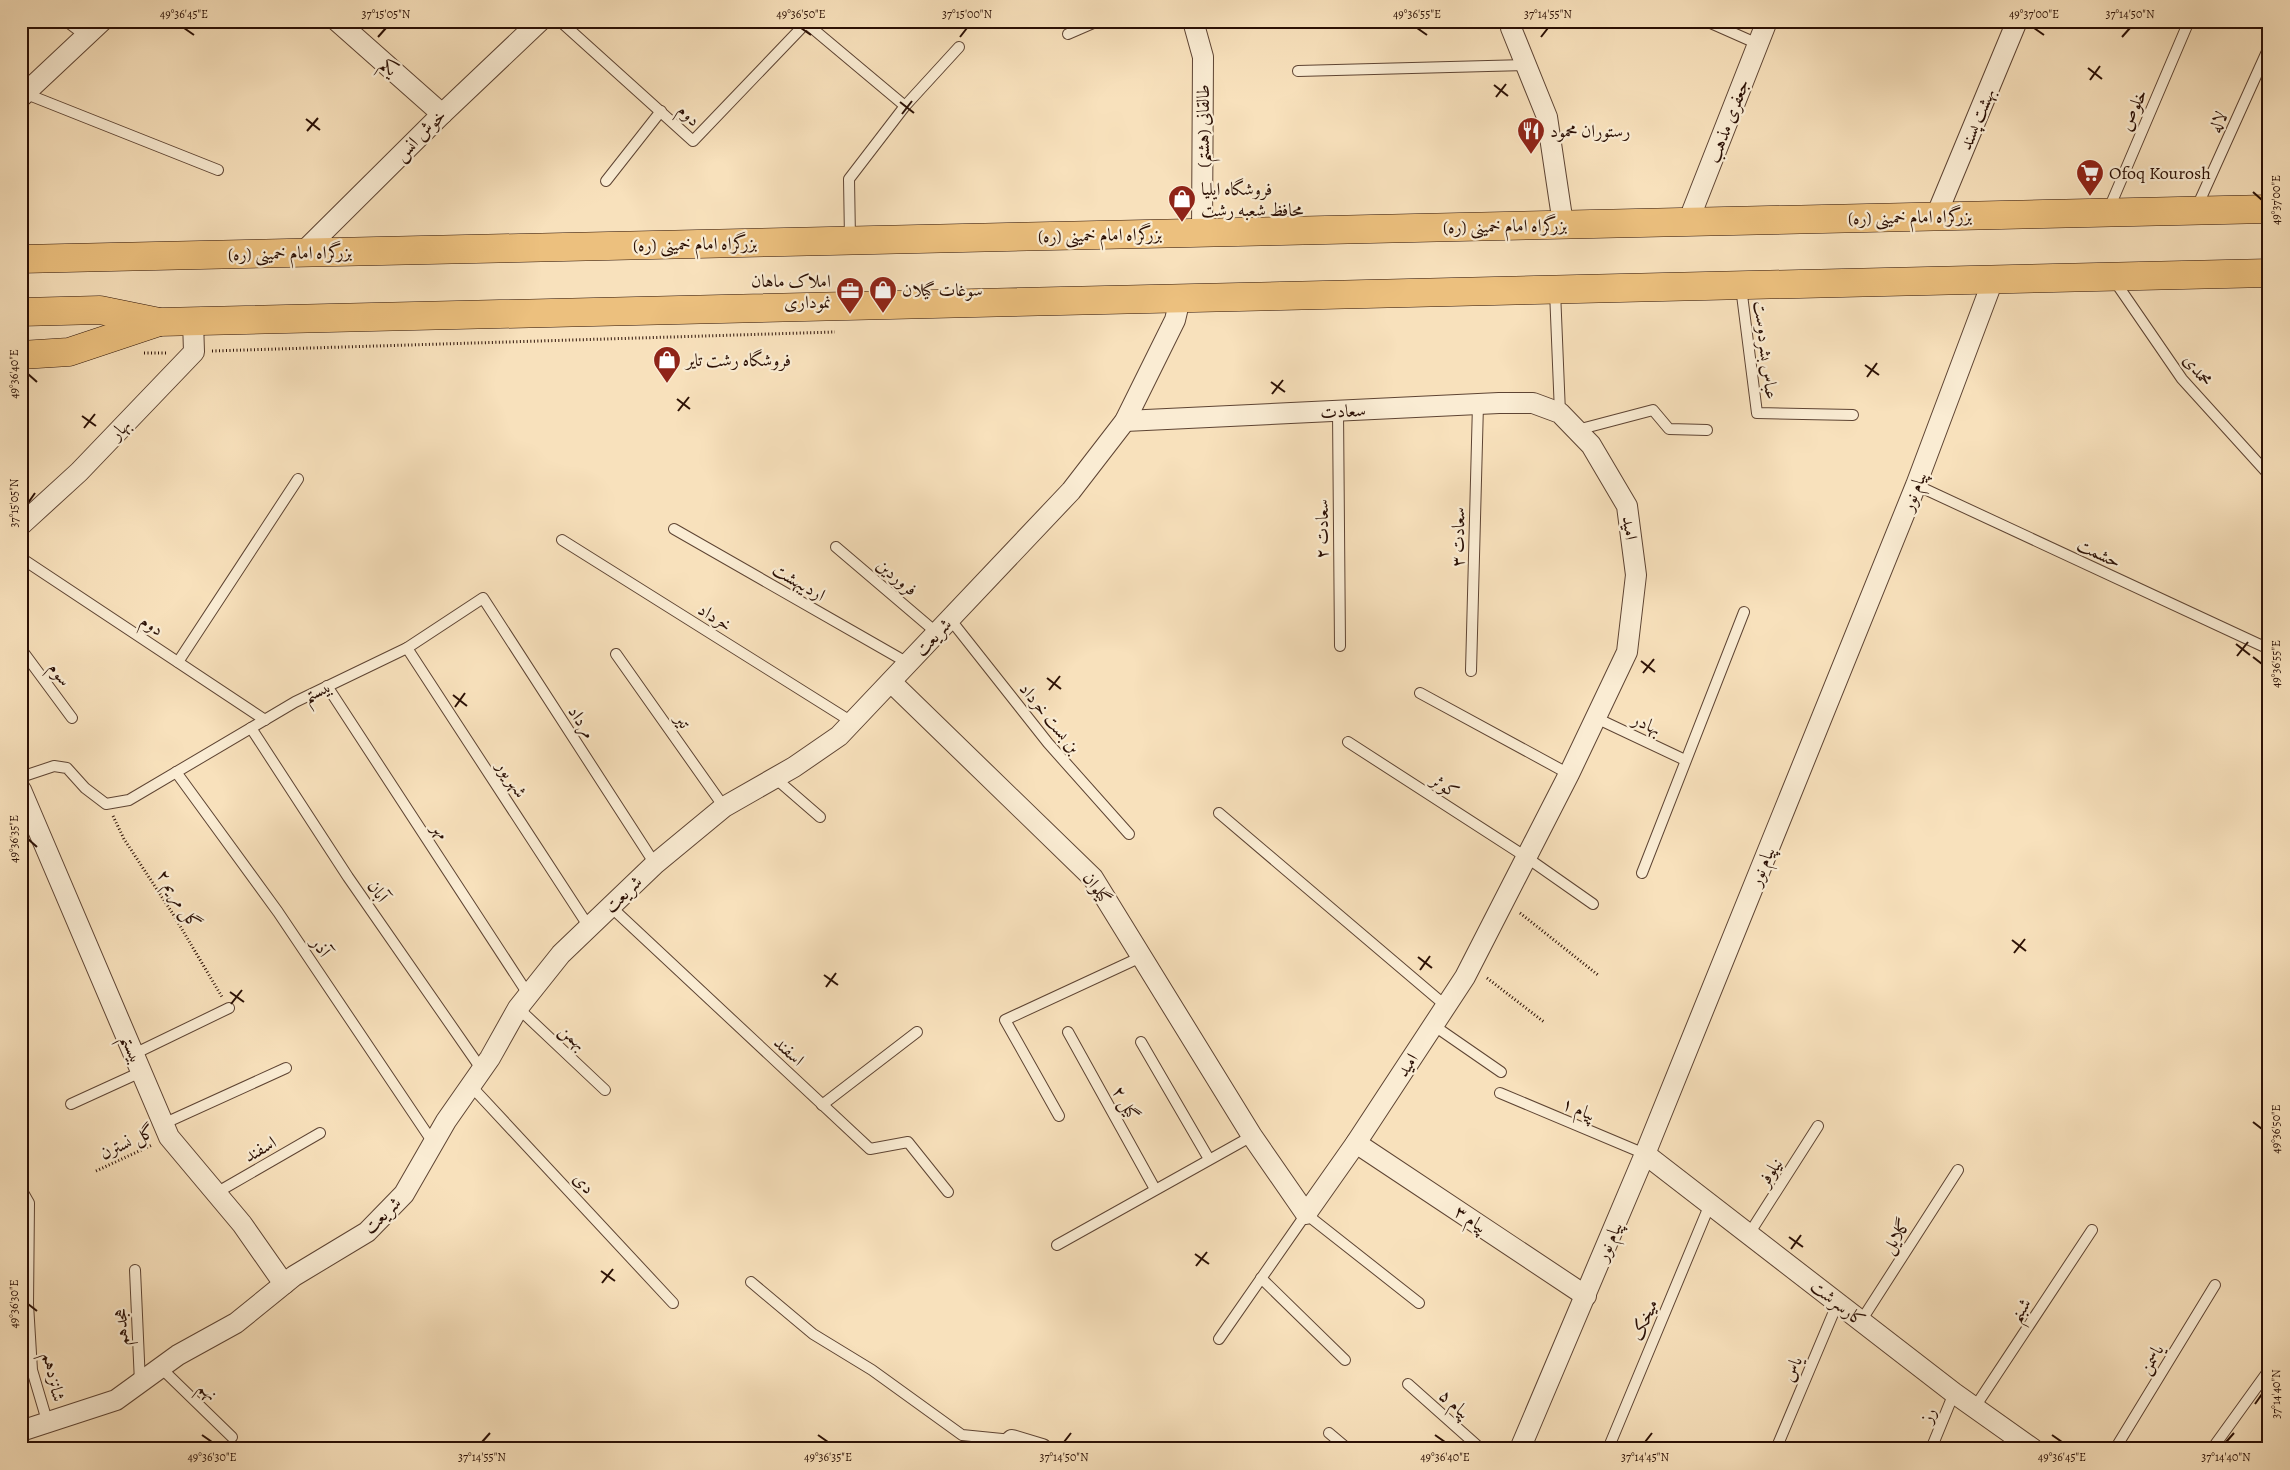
<svg xmlns="http://www.w3.org/2000/svg" width="2290" height="1470" viewBox="0 0 2290 1470" font-family="Alegreya,Amiri,serif">
	<rect width="100%" height="100%" fill="#f8e1bc"/>
	<filter id="stains"><feTurbulence type="fractalNoise" baseFrequency=".004" numOctaves="4"/><feColorMatrix values="0 0 0 0 .2 0 0 0 0 .09 0 0 0 0 .02 0 0 0 .5 -.17"/></filter>
	<radialGradient id="worn" r=".72"><stop offset=".6" stop-color="#630" stop-opacity="0"/><stop offset="1" stop-color="#630" stop-opacity=".3"/></radialGradient>
	<g fill="none" stroke-linecap="round" stroke-linejoin="round">
		<defs>
			<g id="service">
				<polyline points="66,21 86,36"/>
				<polyline points="560,21 693,141 808,21"/>
				<polyline points="1706,21 1758,44"/>
				<polyline points="806,23 905,106"/>
				<polyline points="1068,34 1098,21"/>
				<polyline points="1298,71 1526,65"/>
				<polyline points="24,93 218,170"/>
				<polyline points="606,181 661,111"/>
				<polyline points="2196,209 2269,47"/>
				<polyline points="2108,211 2189,21"/>
				<polyline points="850,239 849,179 905,106 959,47"/>
				<polyline points="2114,280 2182,379 2269,475"/>
				<polyline points="1741,287 1757,413 1853,415"/>
				<polyline points="1555,291 1560,413"/>
				<polyline points="1338,411 1340,646"/>
				<polyline points="1577,430 1653,410 1669,429 1707,430"/>
				<polyline points="1916,485 2269,649"/>
				<polyline points="674,529 908,663"/>
				<polyline points="562,540 852,722"/>
				<polyline points="836,547 937,633"/>
				<polyline points="21,558 265,720"/>
				<polyline points="950,619 1048,743 1129,834"/>
				<polyline points="407,648 589,927"/>
				<polyline points="21,649 72,718"/>
				<polyline points="616,654 724,807"/>
				<polyline points="178,662 298,479"/>
				<polyline points="1471,671 1478,404"/>
				<polyline points="327,686 528,994"/>
				<polyline points="1420,693 1569,774"/>
				<polyline points="1596,718 1685,760"/>
				<polyline points="251,728 348,877 482,1070"/>
				<polyline points="1348,742 1526,857 1593,904"/>
				<polyline points="176,772 278,912 434,1144"/>
				<polyline points="21,777 54,766 67,768 85,788 106,804 129,800 295,702 407,648 483,598 655,864"/>
				<polyline points="775,778 820,817"/>
				<polyline points="1219,813 1446,1006"/>
				<polyline points="1642,873 1744,612"/>
				<polyline points="611,907 870,1149 908,1142 948,1192"/>
				<polyline points="518,1008 605,1090"/>
				<polyline points="1433,1025 1501,1072"/>
				<polyline points="1068,1032 1155,1189"/>
				<polyline points="1141,1042 1209,1159"/>
				<polyline points="134,1054 229,1008"/>
				<polyline points="471,1086 673,1303"/>
				<polyline points="1500,1093 1645,1154"/>
				<polyline points="71,1104 141,1072"/>
				<polyline points="822,1105 917,1032"/>
				<polyline points="1059,1116 1005,1020 1141,957"/>
				<polyline points="163,1124 286,1068"/>
				<polyline points="21,1189 29,1203 28,1304 32,1370 48,1424"/>
				<polyline points="216,1193 320,1133"/>
				<polyline points="1749,1234 1818,1126"/>
				<polyline points="1057,1245 1252,1136"/>
				<polyline points="135,1270 140,1383"/>
				<polyline points="1261,1278 1345,1360"/>
				<polyline points="751,1282 813,1334 872,1370 962,1435 1012,1440"/>
				<polyline points="1861,1321 1958,1170"/>
				<polyline points="1219,1339 1306,1214 1419,1303"/>
				<polyline points="161,1368 232,1437"/>
				<polyline points="1408,1384 1481,1449"/>
				<polyline points="1975,1407 2092,1230"/>
				<polyline points="1329,1433 1348,1449"/>
				<polyline points="1608,1449 1710,1204"/>
				<polyline points="1776,1449 1838,1302"/>
				<polyline points="1931,1449 1954,1393"/>
				<polyline points="2115,1449 2215,1285"/>
				<polyline points="2212,1449 2269,1370"/>
			</g>
			<g id="minor">
				<polyline points="337,21 442,114"/>
				<polyline points="1193,21 1203,57 1202,232"/>
				<polyline points="1511,21 1511,28 1547,117 1563,224"/>
				<polyline points="21,97 102,21"/>
				<polyline points="1936,216 2017,21"/>
				<polyline points="1688,222 1767,21"/>
				<polyline points="303,252 442,114 540,21"/>
				<polyline points="21,525 79,472 194,352 193,321"/>
				<polyline points="891,682 1093,878 1252,1136 1306,1214 1356,1143 1465,977 1569,774 1627,652 1636,575 1627,506 1591,445 1560,413 1533,403 1499,403 1125,421"/>
				<polyline points="21,790 169,1137 242,1224 284,1284"/>
				<polyline points="1356,1143 1586,1296"/>
				<polyline points="1645,1154 1954,1393 2033,1449"/>
				<polyline points="21,1431 116,1400 178,1355 236,1323 294,1276 367,1232 404,1194 446,1121 490,1058 518,1008 561,954 655,864 724,807 794,767 839,736 1071,491 1125,421 1175,320 1180,299"/>
				<polyline points="1012,1440 1042,1449"/>
				<polyline points="1520,1449 1645,1154 1916,485 1993,280"/>
			</g>
			<g id="trunk">
				<polyline points="21,259 2269,209"/>
				<polyline points="21,312 100,310 159,322 2269,273"/>
				<polyline points="21,355 69,352 159,322"/>
			</g>
		</defs>
		<use href="#service" stroke="#5e4433" stroke-width="12"/>
		<use href="#minor" stroke="#5e4433" stroke-width="22"/>
		<use href="#trunk" stroke="#2b1005" stroke-width="29"/>
		<g stroke="#2b1005" stroke-width="3" stroke-dasharray="1 2.5" stroke-linecap="butt">
			<polyline points="212,351 835,332"/>
			<polyline points="144,353 166,353"/>
			<polyline points="113,816 124,839 173,914 222,997"/>
			<polyline points="1520,913 1598,975"/>
			<polyline points="1487,978 1544,1022"/>
			<polyline points="96,1171 152,1145"/>
		</g>
		<use href="#service" stroke="#faecd3" stroke-width="10"/>
		<use href="#minor" stroke="#faecd3" stroke-width="20"/>
		<use href="#trunk" stroke="#ecc07e" stroke-width="28"/>
	</g>
	<path fill="none" stroke="#2b1005" stroke-width="2" d="M184,28L194,35M801,28L811,35M1417,28L1427,35M2034,28L2044,35M378,37L386,28M960,37L967,28M1541,37L1548,28M2122,37L2130,28M2088,68L2102,79M2090,80L2100,66M1494,85L1508,96M1496,97L1506,84M900,102L914,113M902,114L912,101M306,119L320,130M307,131L318,118M2253,192L2262,200M1865,365L1879,375M28,374L37,382M1867,377L1877,363M1271,382L1285,392M1272,394L1283,380M677,399L690,409M678,411L689,397M82,416L96,426M84,428L95,414M28,503L35,493M2236,644L2250,655M2237,656L2248,642M2253,657L2262,664M1641,661L1655,672M1643,673L1654,659M1047,678L1061,689M1049,690L1060,676M453,695L467,706M455,707L465,693M28,839L37,847M2012,940L2026,951M2014,953L2025,939M1418,957L1432,968M1420,970L1430,956M824,975L838,985M826,987L836,973M230,992L244,1002M231,1004L242,990M2253,1122L2262,1129M1789,1237L1803,1247M1791,1249L1801,1235M1195,1254L1209,1264M1196,1266L1207,1252M601,1271L615,1281M602,1283L613,1269M28,1304L37,1311M2255,1404L2262,1394M202,1435L212,1442M818,1435L828,1442M1435,1435L1445,1442M2052,1435L2062,1442M482,1442L490,1433M1064,1442L1071,1433M1645,1442L1652,1433M2226,1442L2234,1433"/>
	<defs>
		<symbol id="restaurant-pin" viewBox="-11 -11 22 30"><path d="M0 17L-7.5 6A9.5 9.5 0 1 1 7.5 6Z" fill="#8f2418" stroke="#faecd3"/><path d="M-5-6h1v4h1v-4h1v4h1v-4h1v5L-1.5 .5V6h-2V.5L-5-1ZM5-6V6H3V1.5H1.5Q1.5-4 5-6Z" fill="#fff"/></symbol>
		<symbol id="supermarket-pin" viewBox="-11 -11 22 30"><path d="M0 17L-7.5 6A9.5 9.5 0 1 1 7.5 6Z" fill="#8f2418" stroke="#faecd3"/><path d="M-6-5.5h2.5l.6 2H6L4.5 2H-2.5L-4.4-4H-6ZM-1.5 3.2a1.3 1.3 0 1 0 .1 0ZM3 3.2a1.3 1.3 0 1 0 .1 0Z" fill="#fff"/></symbol>
		<symbol id="shop-pin" viewBox="-11 -11 22 30"><path d="M0 17L-7.5 6A9.5 9.5 0 1 1 7.5 6Z" fill="#8f2418" stroke="#faecd3"/><path d="M-5-2.5h2.3a2.7 3.5 0 0 1 5.4 0H5L5.5 6h-11ZM-1.5-2.5h3a1.5 2.3 0 0 0-3 0Z" fill="#fff"/></symbol>
		<symbol id="office-pin" viewBox="-11 -11 22 30"><path d="M0 17L-7.5 6A9.5 9.5 0 1 1 7.5 6Z" fill="#8f2418" stroke="#faecd3"/><path d="M-6-3h4V-5.5h4V-3h4V5H-6ZM-1-4.5V-3h2v-1.5ZM-6 0V1H6V0Z" fill="#fff"/></symbol>
	</defs>
	<g fill-rule="evenodd">
		<use href="#restaurant-pin" x="1515" y="115" width="32" height="43"/>
		<use href="#supermarket-pin" x="2074" y="157" width="32" height="43"/>
		<use href="#shop-pin" x="1166" y="183" width="32" height="43"/>
		<use href="#shop-pin" x="867" y="274" width="32" height="43"/>
		<use href="#office-pin" x="834" y="275" width="32" height="43"/>
		<use href="#shop-pin" x="651" y="344" width="32" height="43"/>
	</g>
	<g text-anchor="middle" dominant-baseline="central" stroke-width="4.5" stroke-linejoin="round" paint-order="stroke">
		<g font-size="18" fill="#2b1005" stroke="#faecd3">
			<text transform="translate(389 67) rotate(41)">یکم</text>
			<text transform="translate(2133 110) rotate(-67)">خلوص</text>
			<text transform="translate(689 115) rotate(44)">دوم</text>
			<text transform="translate(1977 119) rotate(-67)">بهشت پسند</text>
			<text transform="translate(1728 121) rotate(-69)">جعفری مذهب</text>
			<text transform="translate(2218 122) rotate(-66)">لاله</text>
			<text transform="translate(1203 126) rotate(-90)">طالقانی (هشتم)</text>
			<text transform="translate(420 135) rotate(-45)">خوش انس</text>
			<text transform="translate(1910 217) rotate(-1)">بزرگراه امام خمینی (ره)</text>
			<text transform="translate(1505 226) rotate(-1)">بزرگراه امام خمینی (ره)</text>
			<text transform="translate(1100 235) rotate(-1)">بزرگراه امام خمینی (ره)</text>
			<text transform="translate(695 244) rotate(-1)">بزرگراه امام خمینی (ره)</text>
			<text transform="translate(290 253) rotate(-1)">بزرگراه امام خمینی (ره)</text>
			<text transform="translate(1766 350) rotate(83)">عباس بشردوست</text>
			<text transform="translate(2198 370) rotate(52)">محمدی</text>
			<text transform="translate(1343 411) rotate(-3)">سعادت</text>
			<text transform="translate(120 429) rotate(-46)">بهار</text>
			<text transform="translate(1914 491) rotate(-69)">پیام نور</text>
			<text transform="translate(1630 528) rotate(83)">امید</text>
			<text transform="translate(1322 529) rotate(-90)">سعادت ۲</text>
			<text transform="translate(1458 537) rotate(-89)">سعادت ۳</text>
			<text transform="translate(2099 553) rotate(25)">حشمت</text>
			<text transform="translate(897 577) rotate(40)">فروردین</text>
			<text transform="translate(799 582) rotate(30)">اردیبهشت</text>
			<text transform="translate(715 617) rotate(32)">خرداد</text>
			<text transform="translate(152 625) rotate(33)">دوم</text>
			<text transform="translate(933 637) rotate(-47)">شریعت</text>
			<text transform="translate(60 674) rotate(53)">سوم</text>
			<text transform="translate(317 691) rotate(-26)">بیستم</text>
			<text transform="translate(1050 718) rotate(51)">بن بست خرداد</text>
			<text transform="translate(683 721) rotate(55)">تیر</text>
			<text transform="translate(582 722) rotate(57)">مرداد</text>
			<text transform="translate(1647 724) rotate(25)">بهادر</text>
			<text transform="translate(512 779) rotate(57)">شهریور</text>
			<text transform="translate(1445 786) rotate(33)">کوثر</text>
			<text transform="translate(441 831) rotate(57)">مهر</text>
			<text transform="translate(1762 866) rotate(-68)">پیام نور</text>
			<text transform="translate(1097 888) rotate(54)">گیلوان</text>
			<text transform="translate(378 891) rotate(55)">آبان</text>
			<text transform="translate(623 894) rotate(-44)">شریعت</text>
			<text transform="translate(179 899) rotate(58)">گل مریم ۲</text>
			<text transform="translate(321 947) rotate(56)">آذر</text>
			<text transform="translate(573 1037) rotate(43)">بهمن</text>
			<text transform="translate(132 1049) rotate(68)">بیستم</text>
			<text transform="translate(789 1051) rotate(43)">اسفند</text>
			<text transform="translate(1407 1065) rotate(-57)">امید</text>
			<text transform="translate(1126 1103) rotate(61)">گیل ۲</text>
			<text transform="translate(1579 1109) rotate(23)">پیام ۱</text>
			<text transform="translate(127 1142) rotate(-25)">گل نسترن</text>
			<text transform="translate(260 1149) rotate(-30)">اسفند</text>
			<text transform="translate(1770 1172) rotate(-57)">نیلوفر</text>
			<text transform="translate(584 1183) rotate(47)">دی</text>
			<text transform="translate(382 1215) rotate(-44)">شریعت</text>
			<text transform="translate(1471 1219) rotate(34)">پیام ۳</text>
			<text transform="translate(1896 1236) rotate(-57)">گلایل</text>
			<text transform="translate(1609 1241) rotate(-67)">پیام نور</text>
			<text transform="translate(1838 1303) rotate(38)">کارسرشت</text>
			<text transform="translate(2020 1310) rotate(-57)">شبنم</text>
			<text transform="translate(1644 1320) rotate(-67)">میخک</text>
			<text transform="translate(121 1327) rotate(-92)">هجدهم</text>
			<text transform="translate(2151 1359) rotate(-59)">یاسمن</text>
			<text transform="translate(1792 1369) rotate(-67)">یاس</text>
			<text transform="translate(54 1377) rotate(78)">شانزدهم</text>
			<text transform="translate(208 1391) rotate(44)">نهم</text>
			<text transform="translate(1455 1404) rotate(42)">پیام ۵</text>
			<text transform="translate(1928 1415) rotate(-67)">رز</text>
		</g>
		<g font-size="18" fill="#2b1005" stroke="#faecd3" text-anchor="start">
			<text x="1550" y="131">رستوران محمود</text>
			<text x="2109" y="173">Ofoq Kourosh</text>
			<text x="1201" y="189">فروشگاه ایلیا<tspan x="1201" dy="21">محافظ شعبه رشت</tspan></text>
			<text x="831" y="281" text-anchor="end">املاک ماهان<tspan x="831" dy="21">نموداری</tspan></text>
			<text x="902" y="290">سوغات گیلان</text>
			<text x="686" y="360">فروشگاه رشت تاير</text>
		</g>
	</g>
	<rect width="2290" height="1470" fill="none" stroke="#f8e1bc" stroke-width="55"/>
	<rect x="28" y="28" width="2234" height="1414" fill="none" stroke="#2b1005" stroke-width="2"/>
	<g font-size="12" text-anchor="middle" fill="#2b1005">
		<text x="184" y="18">49°36'45"E</text>
		<text x="386" y="18">37°15'05"N</text>
		<text x="801" y="18">49°36'50"E</text>
		<text x="967" y="18">37°15'00"N</text>
		<text x="1417" y="18">49°36'55"E</text>
		<text x="1548" y="18">37°14'55"N</text>
		<text x="2034" y="18">49°37'00"E</text>
		<text x="2130" y="18">37°14'50"N</text>
		<text transform="translate(2276 200) rotate(-90)" y="4">49°37'00"E</text>
		<text transform="translate(14 374) rotate(-90)" y="4">49°36'40"E</text>
		<text transform="translate(14 503) rotate(-90)" y="4">37°15'05"N</text>
		<text transform="translate(2276 664) rotate(-90)" y="4">49°36'55"E</text>
		<text transform="translate(14 839) rotate(-90)" y="4">49°36'35"E</text>
		<text transform="translate(2276 1129) rotate(-90)" y="4">49°36'50"E</text>
		<text transform="translate(14 1304) rotate(-90)" y="4">49°36'30"E</text>
		<text transform="translate(2276 1394) rotate(-90)" y="4">37°14'40"N</text>
		<text x="212" y="1461">49°36'30"E</text>
		<text x="482" y="1461">37°14'55"N</text>
		<text x="828" y="1461">49°36'35"E</text>
		<text x="1064" y="1461">37°14'50"N</text>
		<text x="1445" y="1461">49°36'40"E</text>
		<text x="1645" y="1461">37°14'45"N</text>
		<text x="2062" y="1461">49°36'45"E</text>
		<text x="2226" y="1461">37°14'40"N</text>
	</g>
	<rect width="100%" height="100%" filter="url(#stains)"/>
	<rect width="100%" height="100%" fill="url(#worn)"/>
</svg>
